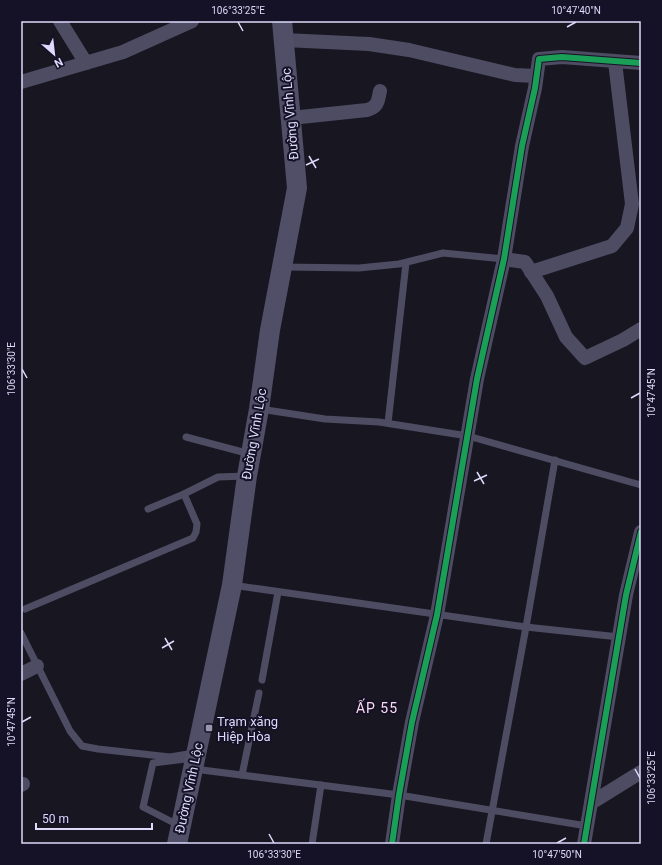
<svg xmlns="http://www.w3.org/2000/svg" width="662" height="865" viewBox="0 0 662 865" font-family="Roboto,sans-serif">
	<rect width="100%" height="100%" fill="#181621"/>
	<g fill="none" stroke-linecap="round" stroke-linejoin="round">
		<g stroke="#4d4c62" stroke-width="7">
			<polyline points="284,267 359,268 399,264 443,253 504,259"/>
			<polyline points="260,409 325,419 379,422 468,436 641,485"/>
			<polyline points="388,423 406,263"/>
			<polyline points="186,437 250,454"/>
			<polyline points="148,509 184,494 218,477 246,476"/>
			<polyline points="232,585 526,627 619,637"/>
			<polyline points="25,609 193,538 196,532 197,524 184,494"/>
			<polyline points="21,633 70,731 82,746 98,749 170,757 194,753"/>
			<polyline points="262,680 278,592"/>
			<polyline points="194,769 399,795 587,826"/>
			<polyline points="242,775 259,693"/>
			<polyline points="180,826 143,807 153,763 194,758"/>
			<polyline points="312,844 321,785"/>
			<polyline points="486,844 526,627 555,460"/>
		</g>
		<g stroke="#4d4c62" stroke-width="14">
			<polyline points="60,21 86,63"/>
			<polyline points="284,40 369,44 409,50 515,75 536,76"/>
			<polyline points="21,82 123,52 192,21"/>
			<path d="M291,118L367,110C378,107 378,101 380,91"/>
			<polyline points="504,259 525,262 547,296 566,337 585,358 623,340 641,329"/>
			<polyline points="531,272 612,246 627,228 632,204 615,62"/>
			<polyline points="21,674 37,666"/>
			<polyline points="21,785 23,784"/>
			<polyline points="591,803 641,772"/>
			<polyline points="392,844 399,795 412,722 437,615 477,379 504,259 522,146 535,88 539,59 562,57 641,63"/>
			<polyline points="584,844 626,595 641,532"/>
		</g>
		<polyline stroke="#504f67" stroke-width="20" points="177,844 232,585 247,476 259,409 270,330 297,188 282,21"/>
		<defs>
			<g id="cycleway">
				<polyline points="392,844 399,795 412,722 437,615 477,379 504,259 522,146 535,88 539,59 562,57 641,63"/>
				<polyline points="584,844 626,595 641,532"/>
			</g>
		</defs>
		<use href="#cycleway" stroke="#151126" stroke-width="8"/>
		<use href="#cycleway" stroke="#1a9f57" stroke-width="6"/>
	</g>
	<path fill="none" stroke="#dddafc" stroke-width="1.5" d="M238,22L243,31M567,27L576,22M309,156L316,168M306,165L319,159M22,369L27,378M631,398L640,393M477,472L484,484M474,481L487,475M165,638L172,650M162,648L174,641M22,722L31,717M635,769L640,778M269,834L274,843M557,843L566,838"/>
	<rect fill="#9895af" stroke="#151126" stroke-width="1.5" x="205" y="724" width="8" height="8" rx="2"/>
	<g text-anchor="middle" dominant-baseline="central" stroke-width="4" stroke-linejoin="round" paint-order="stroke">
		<g font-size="13" fill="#dddafc" stroke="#151126">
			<text transform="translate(290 114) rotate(-95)">Đường Vĩnh Lộc</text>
			<text transform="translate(254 434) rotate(-80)">Đường Vĩnh Lộc</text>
			<text transform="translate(189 788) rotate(-78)">Đường Vĩnh Lộc</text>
		</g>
		<g font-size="13" fill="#dddafc" stroke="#151126" text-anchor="start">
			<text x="217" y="721">Trạm xăng<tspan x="217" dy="15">Hiệp Hòa</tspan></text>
		</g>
		<g font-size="14" letter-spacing="1" fill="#fcdbf1" stroke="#151126">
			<text x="377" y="708">ẤP 55</text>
		</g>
	</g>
	<rect width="662" height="865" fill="none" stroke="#151126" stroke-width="44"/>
	<g transform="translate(54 54) rotate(152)" stroke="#151126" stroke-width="3" paint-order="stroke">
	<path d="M0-3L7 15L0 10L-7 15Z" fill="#dddafc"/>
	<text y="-6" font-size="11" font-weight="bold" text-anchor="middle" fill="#dddafc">N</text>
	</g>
	<path d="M36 823v6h116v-6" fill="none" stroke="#dddafc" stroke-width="2"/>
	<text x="42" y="823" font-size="12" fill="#dddafc" stroke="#151126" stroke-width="3" paint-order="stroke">50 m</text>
	<rect x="22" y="22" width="618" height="821" fill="none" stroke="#dddafc" stroke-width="1.5"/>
	<g font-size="10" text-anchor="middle" fill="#dddafc">
		<text x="238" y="14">106°33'25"E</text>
		<text x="576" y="14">10°47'40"N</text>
		<text transform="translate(11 369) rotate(-90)" y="4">106°33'30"E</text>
		<text transform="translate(651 393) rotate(-90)" y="4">10°47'45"N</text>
		<text transform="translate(11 722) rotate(-90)" y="4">10°47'45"N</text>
		<text transform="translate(651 778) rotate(-90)" y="4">106°33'25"E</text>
		<text x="274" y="858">106°33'30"E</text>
		<text x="557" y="858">10°47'50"N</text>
	</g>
</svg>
